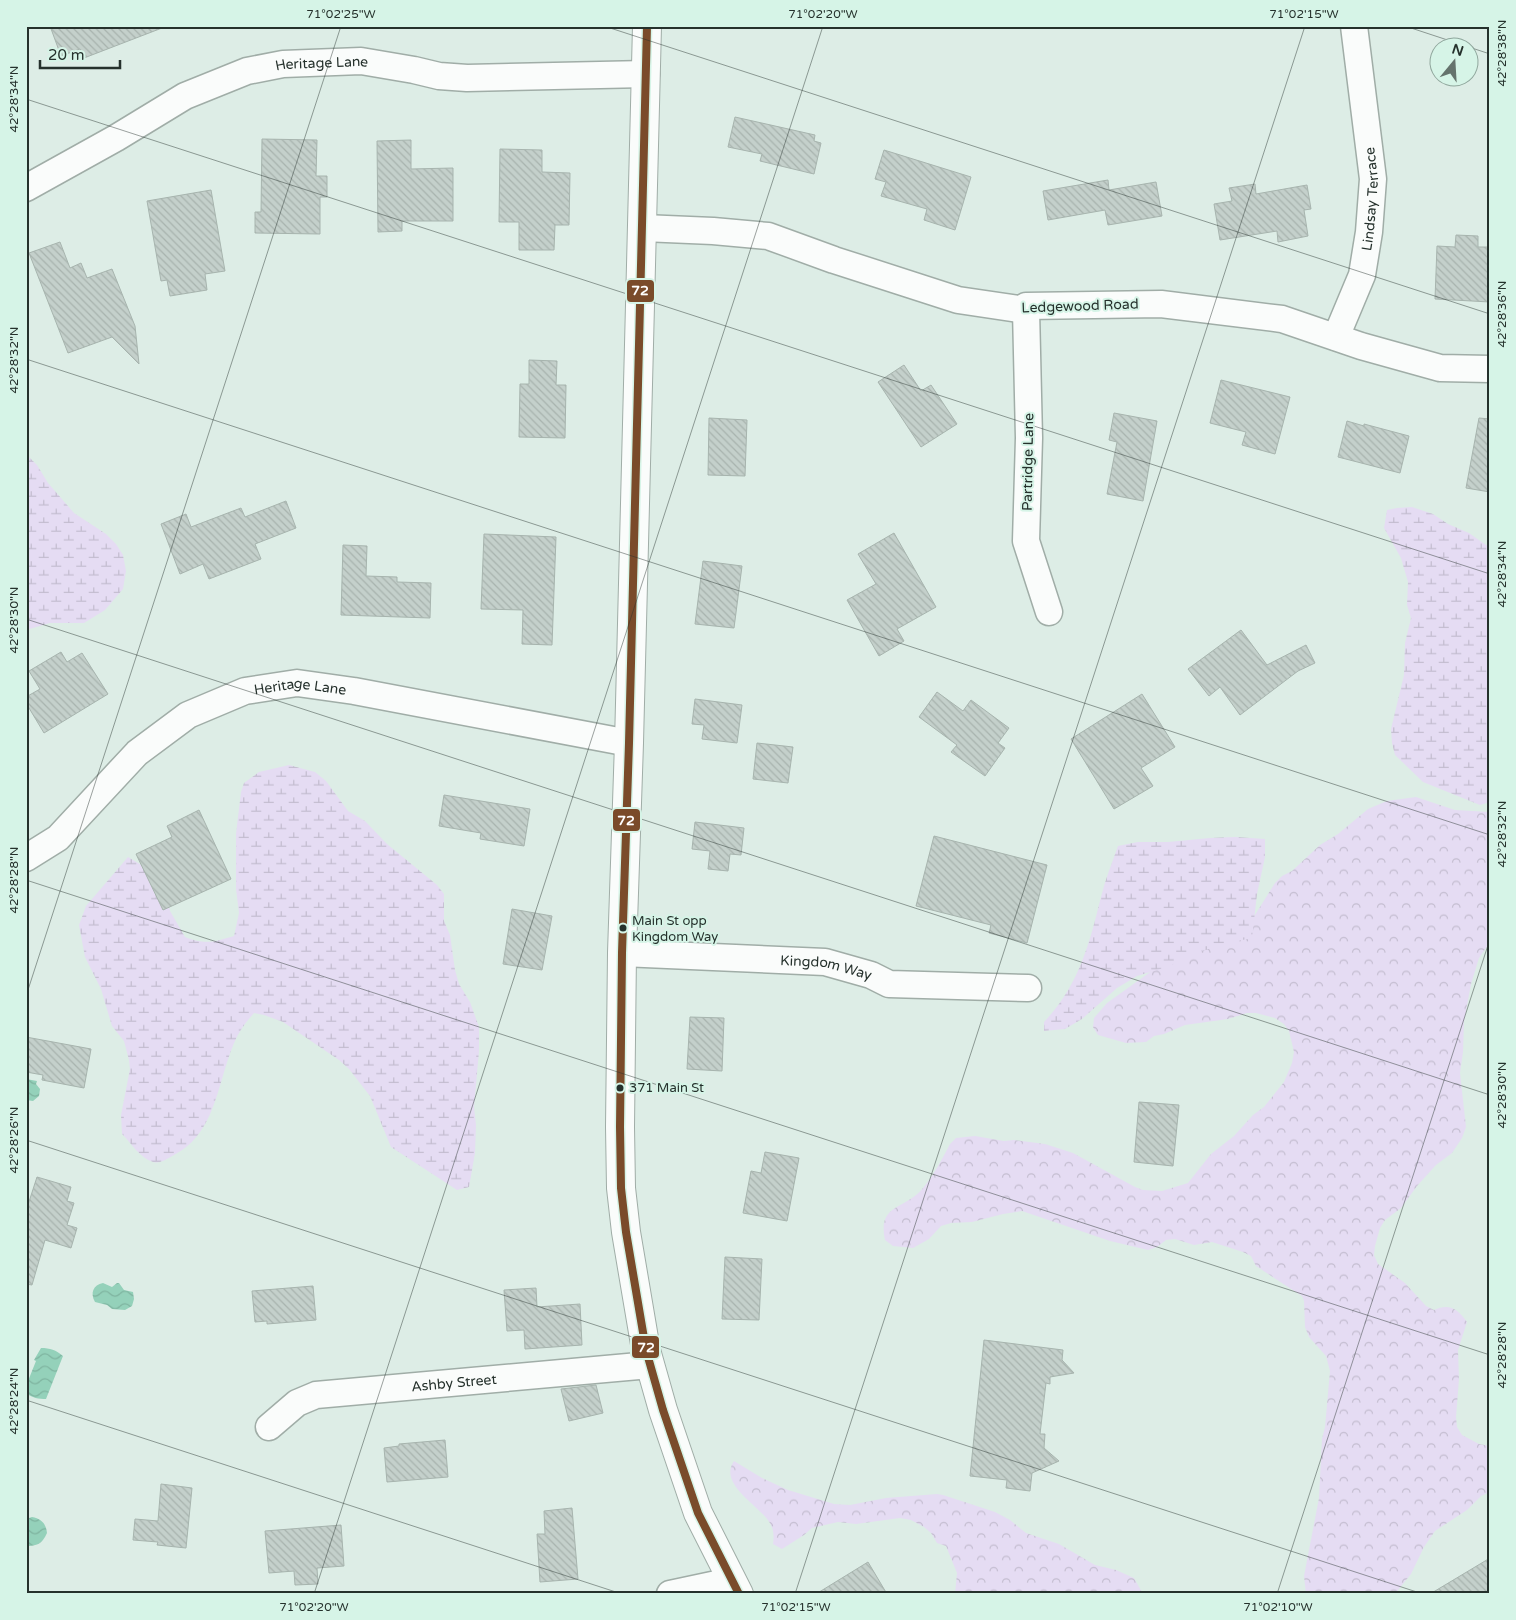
<svg xmlns="http://www.w3.org/2000/svg" width="1516" height="1620" viewBox="0 0 1516 1620" font-family="'Varela Round',sans-serif">
	<defs>
		<pattern id="forest-crowns" width="20" height="18" patternUnits="userSpaceOnUse" patternTransform="scale(1.25)"><rect width="20" height="18" fill="#e5dcf3"/><path d="M2 6a3 3 0 1 1 6 0M12 15a3 3 0 1 1 6 0" fill="none" stroke="#c4bdd0"/></pattern>
		<pattern id="wetland-marsh" width="20" height="14" patternUnits="userSpaceOnUse" patternTransform="scale(1.25)"><rect width="20" height="14" fill="#e5dcf3"/><path d="M1 5h8M5 5V1M11 12h8M15 12V8" fill="none" stroke="#c4bdd0"/></pattern>
		<pattern id="water-waves" width="16" height="10" patternUnits="userSpaceOnUse" patternTransform="scale(1.25)"><rect width="16" height="10" fill="#94d1ba"/><path d="M0 5q4-4 8 0t8 0" fill="none" stroke="#7fb4a0"/></pattern>
		<pattern id="building-back-hatch" width="6" height="6" patternUnits="userSpaceOnUse" patternTransform="scale(1.25)"><rect width="6" height="6" fill="#c4d0cb"/><path d="M-1 5l2 2M0 0l6 6M5-1l2 2" fill="none" stroke="#a8b3ae"/></pattern>
	</defs>
	<rect width="100%" height="100%" fill="#ddede6"/>
	<g fill="url(#forest-crowns)">
		<path d="M1416,797L1455,810L1490,812V942L1479,958L1471,984L1464,1022L1463,1052L1460,1073L1466,1127L1462,1138L1452,1153L1436,1165L1417,1186L1401,1208L1385,1220L1380,1228L1375,1246L1374,1255L1378,1264L1405,1283L1426,1306L1434,1310C1449,1303 1458,1309 1467,1322L1458,1350L1459,1379L1456,1417L1457,1427L1462,1435L1479,1444L1490,1446V1492L1481,1496L1467,1510L1435,1531L1424,1547L1411,1574L1398,1590L1397,1594H1306L1304,1576L1319,1498L1322,1439L1325,1427L1330,1371L1326,1356L1309,1337L1305,1327L1304,1301L1302,1296L1256,1266L1251,1256L1243,1252L1212,1242L1194,1245L1175,1239L1166,1240L1157,1247L1148,1250L1110,1241L1022,1211L1003,1214L972,1222L951,1223L941,1226L929,1239L913,1248L893,1246L885,1240C877,1203 906,1210 923,1188C934,1175 942,1159 950,1144L956,1138L975,1136L1004,1141L1014,1140L1045,1144L1073,1153L1135,1187L1143,1190L1162,1191L1188,1183L1211,1154L1234,1136L1253,1115L1264,1107L1284,1082L1292,1063L1294,1052L1289,1031L1284,1024L1275,1018L1256,1013H1247L1228,1019L1185,1025L1164,1034L1154,1036L1146,1042L1126,1043L1098,1035L1093,1027L1094,1018L1107,1003L1160,965L1243,934L1275,883L1282,876L1292,871L1320,845L1338,834L1368,809L1387,801Z"/>
		<path d="M734,1461L762,1478L788,1490L834,1504L850,1505L886,1498L937,1494L943,1495L995,1512L1010,1520L1026,1533L1059,1544L1095,1565L1116,1570L1134,1578L1143,1594H955L957,1573L946,1546L937,1543L931,1533L924,1527L911,1520L900,1518L856,1524L838,1522L812,1528L804,1535L782,1549L773,1544C774,1538 774,1531 771,1525C763,1507 717,1485 734,1461Z"/>
	</g>
	<g fill="url(#wetland-marsh)">
		<polygon points="26,454 37,465 48,483 74,513 106,534 116,544 123,555 126,571 123,589 105,610 84,623 50,623 26,630"/>
		<polygon points="1412,507 1433,514 1448,524 1469,533 1486,545 1490,545 1490,802 1480,805 1423,782 1395,755 1392,743 1391,729 1404,675 1405,643 1411,618 1407,605 1408,582 1401,558 1384,528 1387,510 1397,508"/>
		<path d="M289,765L315,772L326,781L348,811L365,821L387,844L437,885L444,894V921L450,935L455,970L459,984L470,1002L479,1027V1051L474,1107L476,1125L475,1153L469,1187L457,1190L391,1147L370,1096L349,1069L339,1060L283,1022L264,1015L254,1013C247,1021 239,1031 235,1041C217,1081 217,1133 174,1155C167,1159 160,1164 153,1162C140,1158 131,1143 122,1134L121,1115L130,1069L129,1060L124,1041L112,1026L101,989L85,957L79,925L86,906L128,857L143,866L166,894L170,911L185,937C205,945 214,942 234,936L239,913L236,889V834L241,792L244,783L259,772Z"/>
		<path d="M1235,837L1265,839V857L1257,894L1252,938L1227,943L1181,958L1170,966L1137,976L1117,988L1082,1019L1065,1029L1044,1031V1022C1079,985 1089,945 1101,897C1105,880 1112,863 1118,846L1138,842H1168L1210,838Z"/>
	</g>
	<g fill="url(#water-waves)">
		<polygon points="26,1079 37,1081 36,1084 40,1089 39,1096 33,1101 26,1100"/>
		<path d="M103,1283L112,1287L117,1283H119L124,1290L133,1292L134,1299L132,1306L125,1310L112,1309L107,1305L95,1302C90,1293 93,1285 103,1283Z"/>
		<path d="M41,1348C50,1348 56,1350 63,1356L46,1399C39,1399 32,1398 26,1393V1386L36,1361L34,1360Z"/>
		<path d="M32,1517C42,1519 46,1524 47,1533C42,1544 37,1546 26,1546V1519Z"/>
	</g>
	<g fill="url(#building-back-hatch)" stroke="#a7b4ae">
		<polygon points="50,26 162,26 162,28 84,58 80,49 61,56"/>
		<polygon points="735,117 815,135 814,141 821,143 814,174 760,161 762,154 728,147"/>
		<polygon points="262,139 317,140 316,176 327,176 327,197 320,197 320,234 255,233 255,212 261,212"/>
		<polygon points="411,140 411,169 453,168 453,221 402,221 402,231 378,232 377,141"/>
		<polygon points="500,149 542,150 542,172 570,173 569,225 555,225 554,250 519,250 519,222 499,222"/>
		<polygon points="884,150 971,177 955,230 924,220 927,209 881,196 886,182 875,179"/>
		<polygon points="1108,180 1109,190 1156,182 1162,216 1108,225 1105,210 1048,220 1043,191"/>
		<polygon points="1255,184 1256,194 1307,185 1311,209 1304,210 1308,236 1278,242 1277,231 1220,240 1214,204 1232,201 1229,188"/>
		<polygon points="211,190 225,271 205,274 207,290 170,296 167,280 161,281 147,201"/>
		<polygon points="1456,235 1478,236 1478,247 1490,247 1490,302 1435,299 1437,246 1455,247"/>
		<polygon points="60,242 70,268 81,263 87,278 112,269 135,326 139,364 112,337 68,353 29,253"/>
		<polygon points="529,360 557,361 556,385 566,385 565,438 519,437 520,384 529,384"/>
		<polygon points="904,365 921,391 931,385 957,424 921,447 878,382"/>
		<polygon points="1221,380 1290,397 1275,454 1242,445 1246,432 1210,423"/>
		<polygon points="1114,413 1157,421 1143,501 1107,494 1117,442 1109,440"/>
		<polygon points="709,418 747,420 745,476 708,475"/>
		<polygon points="1479,418 1490,419 1490,492 1466,488"/>
		<polygon points="1347,421 1364,426 1364,424 1409,436 1400,473 1338,457"/>
		<polygon points="286,501 296,528 255,544 261,559 209,579 203,564 180,574 161,524 186,514 191,527 241,508 245,517"/>
		<polygon points="894,533 936,607 897,629 904,641 879,656 847,600 876,584 858,554"/>
		<polygon points="484,534 556,537 552,645 522,644 523,610 481,609"/>
		<polygon points="343,545 367,546 366,576 397,577 397,582 431,583 430,618 341,615"/>
		<polygon points="703,561 742,566 734,628 695,624"/>
		<polygon points="1241,630 1267,665 1306,645 1315,663 1298,671 1240,715 1220,687 1209,696 1188,669"/>
		<polygon points="61,652 67,662 82,653 108,694 44,733 26,703 26,697 40,689 29,671"/>
		<polygon points="937,692 963,711 971,700 1009,728 998,743 1005,748 985,776 951,752 957,745 919,717"/>
		<polygon points="1142,694 1175,747 1141,768 1153,786 1114,809 1071,739"/>
		<polygon points="695,699 742,705 737,743 702,739 704,725 692,724"/>
		<polygon points="757,743 793,747 788,783 753,779"/>
		<polygon points="444,795 530,809 524,846 480,839 481,833 439,826"/>
		<polygon points="199,810 231,879 163,910 136,854 172,837 167,826"/>
		<polygon points="695,822 744,828 741,855 730,854 728,871 708,869 710,851 692,849"/>
		<polygon points="934,836 1047,865 1027,943 989,933 991,925 916,906"/>
		<polygon points="512,909 552,916 542,970 503,964"/>
		<polygon points="690,1017 724,1018 722,1071 687,1069"/>
		<polygon points="26,1037 91,1049 84,1088 42,1080 43,1075 26,1072"/>
		<polygon points="1139,1102 1179,1105 1173,1166 1134,1162"/>
		<polygon points="765,1152 799,1158 787,1221 743,1213 751,1171 761,1173"/>
		<polygon points="37,1177 71,1187 67,1201 74,1203 67,1225 77,1228 71,1248 45,1240 32,1285 26,1284 26,1211"/>
		<polygon points="725,1257 762,1259 759,1320 722,1319"/>
		<polygon points="313,1286 316,1320 267,1324 267,1321 255,1322 252,1291"/>
		<polygon points="536,1288 537,1307 580,1304 582,1345 525,1349 524,1330 507,1331 504,1290"/>
		<polygon points="984,1340 1063,1350 1062,1360 1074,1373 1050,1377 1050,1384 1046,1383 1040,1434 1045,1434 1044,1448 1059,1461 1032,1473 1030,1491 1006,1488 1007,1480 970,1476"/>
		<polygon points="596,1385 603,1413 569,1421 561,1389"/>
		<polygon points="445,1440 448,1477 387,1482 384,1448 399,1446 399,1444"/>
		<polygon points="161,1484 192,1488 186,1548 157,1545 158,1542 133,1540 135,1519 158,1521"/>
		<polygon points="572,1508 578,1579 540,1582 537,1534 545,1534 544,1511"/>
		<polygon points="341,1525 344,1566 317,1568 318,1584 295,1585 294,1571 269,1573 265,1531"/>
		<polygon points="1490,1558 1490,1594 1430,1594"/>
		<polygon points="868,1562 887,1594 816,1594"/>
	</g>
	<g fill="none" stroke-linecap="round" stroke-linejoin="round">
		<defs>
			<g id="street">
				<path id="s1" d="M26,188L116,138L185,96L247,71L283,64L361,61L414,70L439,76L467,78L646,74"/>
				<polyline points="643,228 713,231 768,236 834,260 958,300 1026,310 1026,306 1161,304 1282,319 1361,346 1440,368 1490,369"/>
				<polyline points="1026,310 1029,438 1026,541 1049,612"/>
				<path id="s2" d="M1336,337L1362,275L1369,232L1373,179L1354,26"/>
				<path id="s3" d="M26,858L58,838L137,753L188,715L245,691L297,683L354,691L629,743"/>
				<path id="s4" d="M622,953L825,962L871,975L889,984L1028,988"/>
				<path id="s5" d="M269,1427L297,1403L316,1395L650,1365"/>
				<polyline points="670,1594 731,1581"/>
			</g>
			<polyline id="secondary" points="647,26 629,743 622,953 620,1127 621,1188 626,1232 646,1350 663,1410 698,1513 739,1594"/>
		</defs>
		<use href="#street" stroke="#a0ada7" stroke-width="29"/>
		<use href="#secondary" stroke="#a0ada7" stroke-width="30"/>
		<use href="#street" stroke="#fafcfb" stroke-width="26"/>
		<use href="#secondary" stroke="#fafcfb" stroke-width="28"/>
		<defs>
			<polyline id="bus-1" points="647,26 629,743 622,953 620,1127 621,1188 626,1232 646,1350 663,1410 698,1513 739,1594"/>
		</defs>
		<use href="#bus-1" stroke="#d6f4e7" stroke-width="11"/>
		<use href="#bus-1" stroke="#7a4b2a" stroke-width="8"/>
	</g>
	<path fill="none" stroke="#25312c" stroke-width="1" stroke-opacity="0.45" d="M604,26L1490,314M1405,26L1490,54M26,99L1490,574M26,359L1490,835M26,619L1490,1095M26,880L1490,1355M26,996L341,26M26,1140L1423,1594M26,1400L622,1594M314,1594L823,26M795,1594L1305,26M1277,1594L1490,939"/>
	<g fill="#25312c" stroke="#d6f4e7" stroke-width="2">
		<circle cx="623" cy="928" r="4.5"/>
		<circle cx="620" cy="1088" r="4.5"/>
	</g>
	<g text-anchor="middle" dominant-baseline="central" stroke-width="4" stroke-linejoin="round" paint-order="stroke">
		<g font-size="13" fill="#25312c" stroke="#d6f4e7" text-anchor="start">
			<text x="632" y="921">Main St opp<tspan x="632" dy="16">Kingdom Way</tspan></text>
			<text x="629" y="1088">371 Main St</text>
		</g>
		<g font-size="14" fill="#25312c" stroke="#d6f4e7">
			<text stroke="none"><textPath href="#s1" startOffset="326">Heritage Lane</textPath></text>
			<text stroke="none"><textPath href="#s2" startOffset="144">Lindsay Terrace</textPath></text>
			<text transform="translate(1080 306) rotate(-2)">Ledgewood Road</text>
			<text transform="translate(1028 462) rotate(-89)">Partridge Lane</text>
			<text stroke="none"><textPath href="#s3" startOffset="335">Heritage Lane</textPath></text>
			<text stroke="none"><textPath href="#s4" startOffset="205">Kingdom Way</textPath></text>
			<text stroke="none"><textPath href="#s5" startOffset="196">Ashby Street</textPath></text>
		</g>
	</g>
	<g stroke="#d6f4e7" stroke-width="2">
		<rect x="626" y="279" width="29" height="24" rx="5" fill="#7a4b2a"/>
		<rect x="612" y="808" width="29" height="24" rx="5" fill="#7a4b2a"/>
		<rect x="631" y="1335" width="29" height="24" rx="5" fill="#7a4b2a"/>
	</g>
	<g font-size="14" text-anchor="middle" font-weight="bold" fill="#fff">
		<text x="640" y="295">72</text>
		<text x="626" y="825">72</text>
		<text x="646" y="1352">72</text>
	</g>
	<rect width="1516" height="1620" fill="none" stroke="#d6f4e7" stroke-width="55"/>
	<g transform="translate(1454 62) rotate(18)"><circle r="24" fill="#d6f4e7" stroke="#8fa69c"/>
	<path d="M0-4L9 19L0 12L-9 19Z" fill="#65736d"/>
	<text y="-8" font-size="14" font-weight="bold" text-anchor="middle" fill="#25312c">N</text>
	</g>
	<path d="M40 60v8h80v-8" fill="none" stroke="#25312c" stroke-width="2.5"/>
	<text x="48" y="60" font-size="15" fill="#25312c" stroke="#d6f4e7" stroke-width="4" paint-order="stroke">20 m</text>
	<rect x="28" y="28" width="1460" height="1564" fill="none" stroke="#25312c" stroke-width="2"/>
	<g font-size="12" text-anchor="middle" fill="#25312c">
		<text x="341" y="18">71°02'25"W</text>
		<text x="823" y="18">71°02'20"W</text>
		<text x="1304" y="18">71°02'15"W</text>
		<text transform="translate(1502 53) rotate(-90)" y="4">42°28'38"N</text>
		<text transform="translate(14 99) rotate(-90)" y="4">42°28'34"N</text>
		<text transform="translate(1502 314) rotate(-90)" y="4">42°28'36"N</text>
		<text transform="translate(14 360) rotate(-90)" y="4">42°28'32"N</text>
		<text transform="translate(1502 574) rotate(-90)" y="4">42°28'34"N</text>
		<text transform="translate(14 620) rotate(-90)" y="4">42°28'30"N</text>
		<text transform="translate(1502 834) rotate(-90)" y="4">42°28'32"N</text>
		<text transform="translate(14 880) rotate(-90)" y="4">42°28'28"N</text>
		<text transform="translate(1502 1095) rotate(-90)" y="4">42°28'30"N</text>
		<text transform="translate(14 1140) rotate(-90)" y="4">42°28'26"N</text>
		<text transform="translate(1502 1355) rotate(-90)" y="4">42°28'28"N</text>
		<text transform="translate(14 1401) rotate(-90)" y="4">42°28'24"N</text>
		<text x="314" y="1611">71°02'20"W</text>
		<text x="796" y="1611">71°02'15"W</text>
		<text x="1278" y="1611">71°02'10"W</text>
	</g>
</svg>
